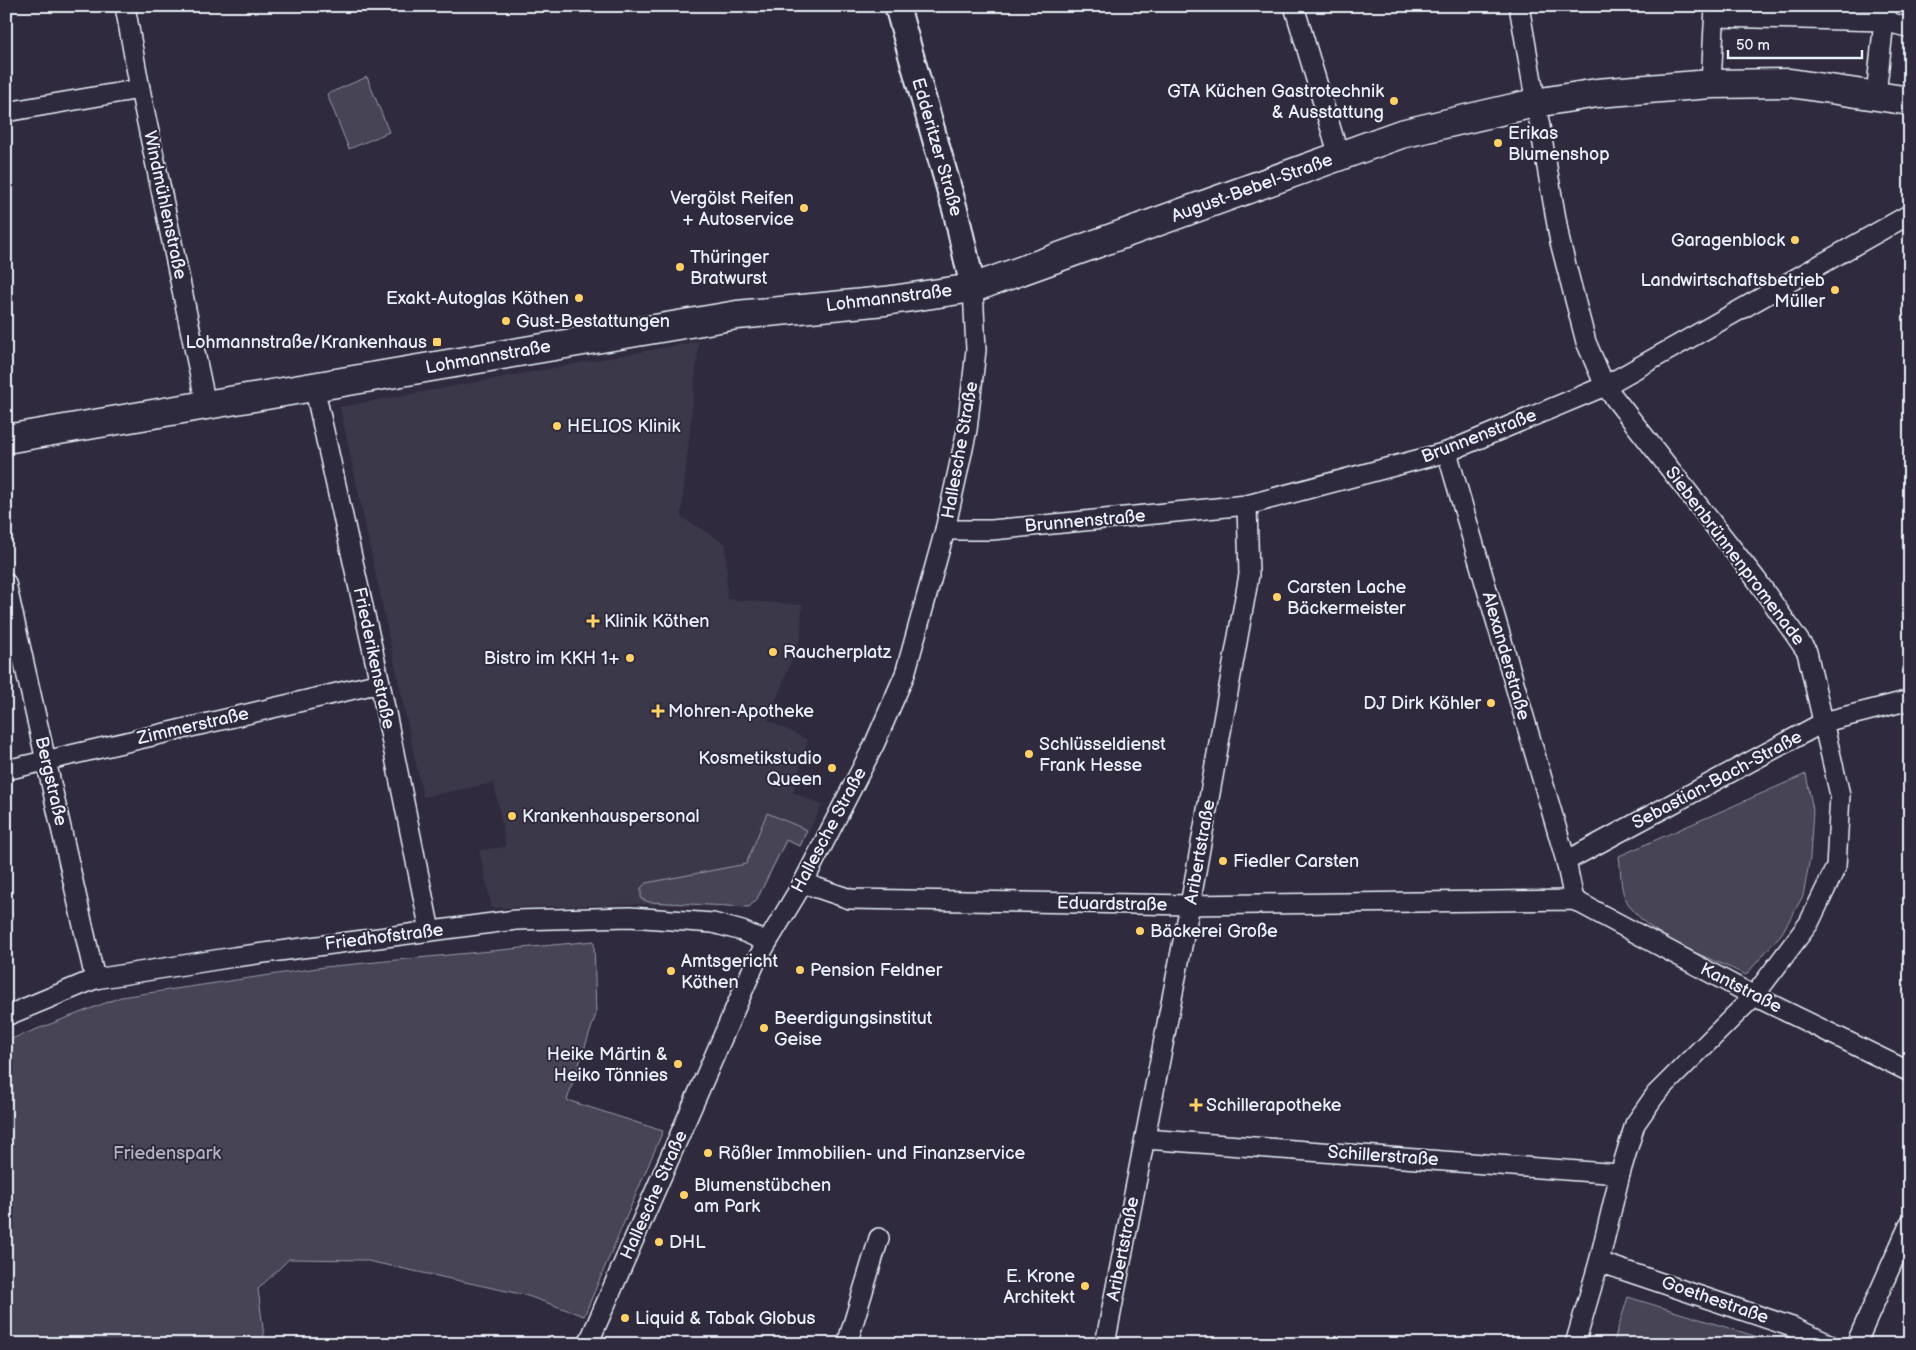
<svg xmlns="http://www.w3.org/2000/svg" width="1916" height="1350" viewBox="0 0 1916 1350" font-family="'Balsamiq Sans',sans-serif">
	<rect width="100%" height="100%" fill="#2f2a3d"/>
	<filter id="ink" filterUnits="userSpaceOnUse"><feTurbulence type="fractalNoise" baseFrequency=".02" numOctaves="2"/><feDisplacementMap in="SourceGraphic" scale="10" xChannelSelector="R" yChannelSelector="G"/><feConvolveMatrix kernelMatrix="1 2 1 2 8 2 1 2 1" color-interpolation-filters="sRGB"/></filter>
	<g filter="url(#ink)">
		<polygon fill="#3b3749" points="699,341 681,517 726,544 727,599 802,605 801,637 768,720 808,740 793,792 822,805 801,847 787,843 758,900 749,908 642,904 492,908 479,850 506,847 494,783 423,797 340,407"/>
		<g fill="#464455" stroke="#979aa6">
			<polygon points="367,77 389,132 349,149 327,94"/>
			<path d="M1806,774L1813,810L1810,858L1803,896L1782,933L1746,975C1709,957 1644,937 1625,898C1620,887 1621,869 1619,856Z"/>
			<polygon points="767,813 807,830 800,846 786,840 757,899 749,907 649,902 641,899 641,888 646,883 746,864"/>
			<polygon points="594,941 596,1014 567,1100 663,1131 584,1316 525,1295 363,1260 289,1259 258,1289 265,1344 6,1344 6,1041 121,997 324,967"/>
			<polygon points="1628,1297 1771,1341 1777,1344 1613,1344"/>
		</g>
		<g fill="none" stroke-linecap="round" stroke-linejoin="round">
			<defs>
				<g id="minor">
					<polyline points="125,6 140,89 206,405"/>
					<polyline points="1294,6 1339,156"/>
					<polyline points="1519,6 1560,242 1586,342 1605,386 1756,579 1807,652 1840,795 1836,867 1809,923 1754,996 1656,1094 1635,1124 1620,1174 1599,1262 1575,1344"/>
					<polyline points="1715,17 1884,21 1886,6"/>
					<polyline points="1711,84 1715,6"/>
					<polyline points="1876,95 1884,21 1910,28"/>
					<polyline points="6,112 140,89"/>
					<polyline points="314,386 380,683 430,931"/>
					<polyline points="1447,452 1566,861"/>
					<polyline points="945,530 992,530 1247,505 1447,452 1605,386 1910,214"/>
					<polyline points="6,583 95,979"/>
					<polyline points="6,770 380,683"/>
					<polyline points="803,883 850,899 1190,905 1574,900 1754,996 1910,1072"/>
					<polyline points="1574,900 1566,861 1824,722 1910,700"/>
					<polyline points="6,1016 95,979 234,957 516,920 630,917 713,923 742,931 767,942"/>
					<polyline points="1145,1139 1620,1174"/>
					<polyline points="1599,1262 1792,1327 1829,1344"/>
					<polyline points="588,1344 756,961 803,883 874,745 905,674 945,530 967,430 976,350 973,288"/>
					<polyline points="847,1344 879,1238"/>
					<polyline points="1105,1344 1190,905 1249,575 1247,505"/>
					<polyline points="1856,1344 1910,1223"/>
				</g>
				<polyline id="tertiary" points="897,6 956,213 973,288"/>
				<polyline id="secondary" points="6,439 737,315 885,301 973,288 1401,134 1535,103 1597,93 1711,84 1790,83 1910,101"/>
			</defs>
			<use href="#minor" stroke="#e8f1f8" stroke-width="22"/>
			<use href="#tertiary" stroke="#e8f1f8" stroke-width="28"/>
			<use href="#secondary" stroke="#e8f1f8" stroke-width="31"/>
			<use href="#minor" stroke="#2f2a3d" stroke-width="19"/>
			<use href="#tertiary" stroke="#2f2a3d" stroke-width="24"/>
			<use href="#secondary" stroke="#2f2a3d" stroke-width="28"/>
		</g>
	</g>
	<g fill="#ffd166" stroke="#2f2a3d" stroke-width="2">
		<circle cx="1394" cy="101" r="5"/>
		<circle cx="1498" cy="143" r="5"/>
		<circle cx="804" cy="208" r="5"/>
		<circle cx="1795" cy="240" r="5"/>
		<circle cx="680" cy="267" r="5"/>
		<circle cx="1835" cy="290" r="5"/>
		<circle cx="579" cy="298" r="5"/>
		<circle cx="506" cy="321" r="5"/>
		<rect x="432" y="337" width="10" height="10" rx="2.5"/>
		<circle cx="557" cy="426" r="5"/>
		<circle cx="1277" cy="597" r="5"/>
		<path d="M590.5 613.5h5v5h5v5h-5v5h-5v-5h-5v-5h5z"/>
		<circle cx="773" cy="652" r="5"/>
		<circle cx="630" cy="658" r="5"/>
		<circle cx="1491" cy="703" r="5"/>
		<path d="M655.5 703.5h5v5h5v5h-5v5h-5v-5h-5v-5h5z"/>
		<circle cx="1029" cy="754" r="5"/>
		<circle cx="832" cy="768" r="5"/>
		<circle cx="512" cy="816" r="5"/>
		<circle cx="1223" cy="861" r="5"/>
		<circle cx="1140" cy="931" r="5"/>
		<circle cx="800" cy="970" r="5"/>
		<circle cx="671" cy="971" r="5"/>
		<circle cx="764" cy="1028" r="5"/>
		<circle cx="678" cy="1064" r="5"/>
		<path d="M1193.5 1097.5h5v5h5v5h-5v5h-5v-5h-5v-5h5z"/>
		<circle cx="708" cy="1153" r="5"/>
		<circle cx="684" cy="1195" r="5"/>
		<circle cx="659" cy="1242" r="5"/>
		<circle cx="1085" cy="1286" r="5"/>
		<circle cx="625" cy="1318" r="5"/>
	</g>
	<g text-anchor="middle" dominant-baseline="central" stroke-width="4" stroke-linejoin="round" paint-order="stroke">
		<g font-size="18" fill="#e8f1f8" stroke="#2f2a3d" text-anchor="start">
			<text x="1384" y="91" text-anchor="end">GTA Küchen Gastrotechnik<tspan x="1384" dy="21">&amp; Ausstattung</tspan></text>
			<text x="1508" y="133">Erikas<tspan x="1508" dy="21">Blumenshop</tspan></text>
			<text x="794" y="198" text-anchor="end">Vergölst Reifen<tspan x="794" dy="21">+ Autoservice</tspan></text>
			<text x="1785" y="240" text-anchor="end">Garagenblock</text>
			<text x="690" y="257">Thüringer<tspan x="690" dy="21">Bratwurst</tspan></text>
			<text x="1825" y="280" text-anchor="end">Landwirtschaftsbetrieb<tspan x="1825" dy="21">Müller</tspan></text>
			<text x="569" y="298" text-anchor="end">Exakt-Autoglas Köthen</text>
			<text x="516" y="321">Gust-Bestattungen</text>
			<text x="427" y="342" text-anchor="end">Lohmannstraße/Krankenhaus</text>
			<text x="567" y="426">HELIOS Klinik</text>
			<text x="1287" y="587">Carsten Lache<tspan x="1287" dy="21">Bäckermeister</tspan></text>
			<text x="604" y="621">Klinik Köthen</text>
			<text x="783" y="652">Raucherplatz</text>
			<text x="620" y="658" text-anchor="end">Bistro im KKH 1+</text>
			<text x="1481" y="703" text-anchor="end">DJ Dirk Köhler</text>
			<text x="668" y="711">Mohren-Apotheke</text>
			<text x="1039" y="744">Schlüsseldienst<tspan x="1039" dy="21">Frank Hesse</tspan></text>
			<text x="822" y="758" text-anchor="end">Kosmetikstudio<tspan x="822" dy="21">Queen</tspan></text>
			<text x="522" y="816">Krankenhauspersonal</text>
			<text x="1233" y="861">Fiedler Carsten</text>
			<text x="1150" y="931">Bäckerei Große</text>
			<text x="681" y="961">Amtsgericht<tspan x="681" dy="21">Köthen</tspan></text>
			<text x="810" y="970">Pension Feldner</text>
			<text x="774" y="1018">Beerdigungsinstitut<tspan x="774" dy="21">Geise</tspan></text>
			<text x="668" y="1054" text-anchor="end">Heike Märtin &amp;<tspan x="668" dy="21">Heiko Tönnies</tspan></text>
			<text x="1206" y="1105">Schillerapotheke</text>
			<text x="718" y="1153">Rößler Immobilien- und Finanzservice</text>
			<text x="694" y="1185">Blumenstübchen<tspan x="694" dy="21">am Park</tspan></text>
			<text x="669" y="1242">DHL</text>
			<text x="1075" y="1276" text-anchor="end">E. Krone<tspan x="1075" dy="21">Architekt</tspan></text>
			<text x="635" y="1318">Liquid &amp; Tabak Globus</text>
		</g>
		<g font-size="18" fill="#e8f1f8" stroke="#2f2a3d">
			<text transform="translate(937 147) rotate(74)">Edderitzer Straße</text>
			<text transform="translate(1252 188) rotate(-20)">August-Bebel-Straße</text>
			<text transform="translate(165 205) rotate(78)">Windmühlenstraße</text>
			<text transform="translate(889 298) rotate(-7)">Lohmannstraße</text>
			<text transform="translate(488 357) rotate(-10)">Lohmannstraße</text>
			<text transform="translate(1479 436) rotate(-21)">Brunnenstraße</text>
			<text transform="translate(960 450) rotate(-80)">Hallesche Straße</text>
			<text transform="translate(1085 521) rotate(-5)">Brunnenstraße</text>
			<text transform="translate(1735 556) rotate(53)">Siebenbrünnenpromenade</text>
			<text transform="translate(1506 656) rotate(74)">Alexanderstraße</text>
			<text transform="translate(374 658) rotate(78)">Friederikenstraße</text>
			<text transform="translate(193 726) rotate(-13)">Zimmerstraße</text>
			<text transform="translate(1717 780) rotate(-28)">Sebastian-Bach-Straße</text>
			<text transform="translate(51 781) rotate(77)">Bergstraße</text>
			<text transform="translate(829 830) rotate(-62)">Hallesche Straße</text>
			<text transform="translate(1200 852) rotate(-80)">Aribertstraße</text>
			<text transform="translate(1112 904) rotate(1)">Eduardstraße</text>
			<text transform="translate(384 937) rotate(-7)">Friedhofstraße</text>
			<text transform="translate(1741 988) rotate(27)">Kantstraße</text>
			<text transform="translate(1383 1156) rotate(4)">Schillerstraße</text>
			<text transform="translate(654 1195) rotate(-66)">Hallesche Straße</text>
			<text transform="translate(1123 1249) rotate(-79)">Aribertstraße</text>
			<text transform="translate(1715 1300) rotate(19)">Goethestraße</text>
		</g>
		<g font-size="18" fill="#afb4bf" stroke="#2f2a3d">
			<text x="167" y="1153">Friedenspark</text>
		</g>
	</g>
	<rect width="1916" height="1350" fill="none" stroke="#2f2a3d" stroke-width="25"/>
	<rect x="12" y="12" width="1891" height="1325" fill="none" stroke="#e8f1f8" stroke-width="2" filter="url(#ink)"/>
	<path d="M1728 50v8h134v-8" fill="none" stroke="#e8f1f8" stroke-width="2.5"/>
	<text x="1736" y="50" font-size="15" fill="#e8f1f8" stroke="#2f2a3d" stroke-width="4" paint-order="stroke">50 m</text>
</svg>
